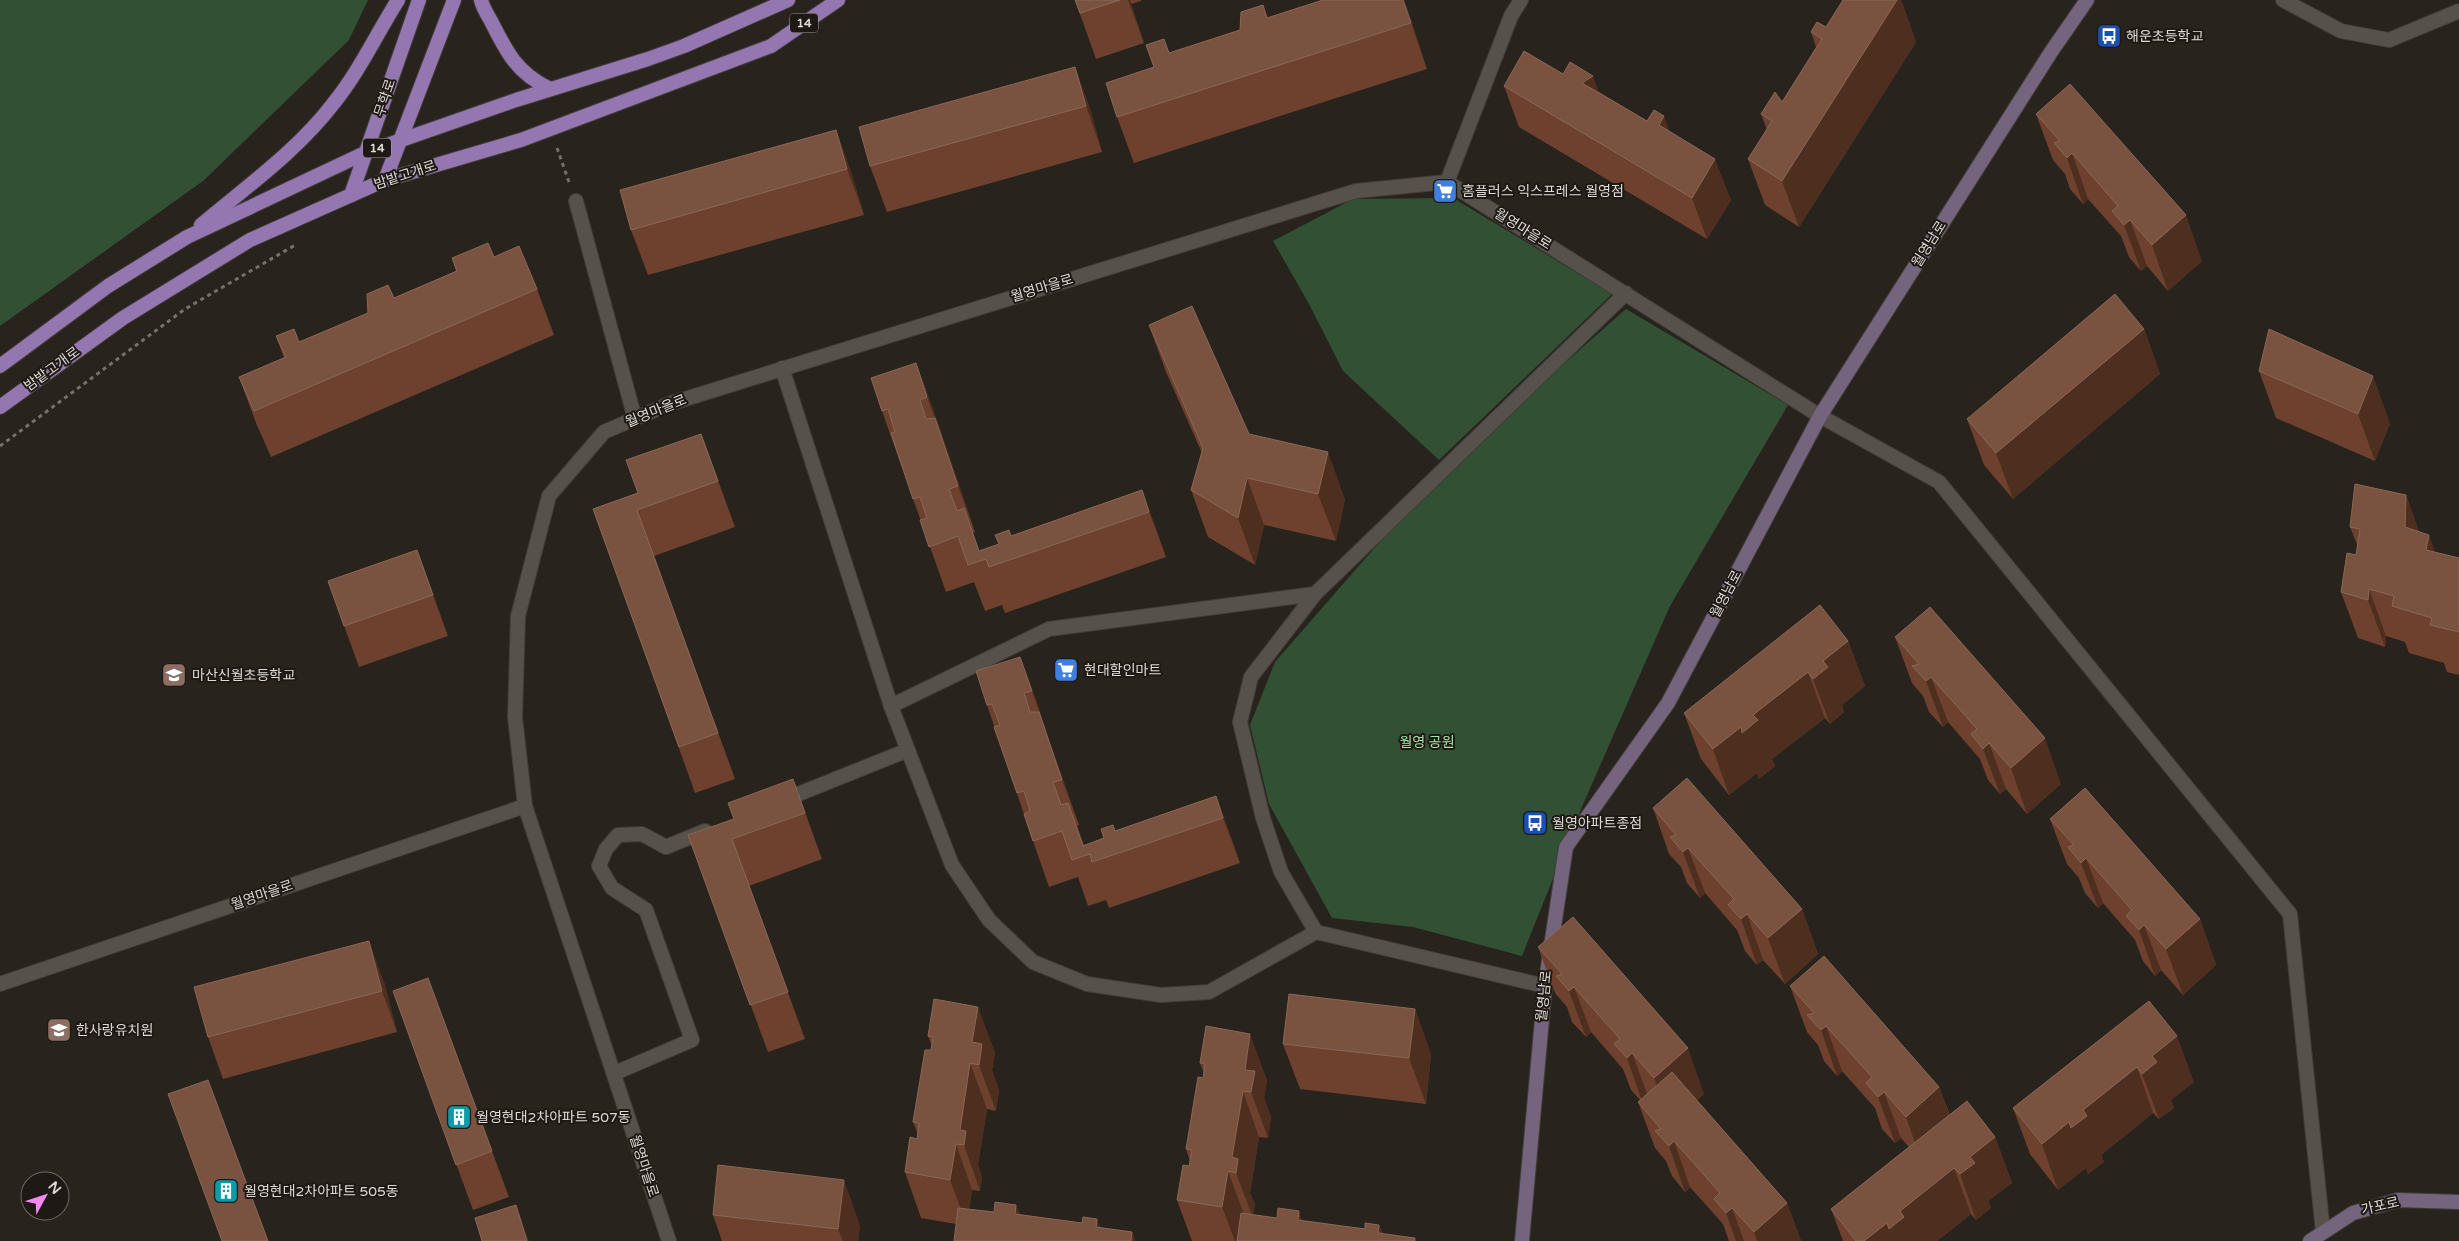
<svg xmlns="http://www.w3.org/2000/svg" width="2459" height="1241" viewBox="0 0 2459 1241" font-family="'Varela Round','Noto Sans KR',sans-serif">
	<rect width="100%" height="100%" fill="#28231d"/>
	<g fill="#325134">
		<polygon points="0,0 368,0 349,40 203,181 0,326"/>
		<polygon points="1453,198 1612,294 1439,460 1343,371 1309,304 1273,241 1353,199"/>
		<polygon points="1626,309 1788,405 1670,606 1581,809 1522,956 1413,927 1332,918 1269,804 1250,725 1275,662 1439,474"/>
	</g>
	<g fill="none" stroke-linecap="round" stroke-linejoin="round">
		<defs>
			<g id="service">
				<polyline points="1820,416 1939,482 2290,914 2323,1232"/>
				<polyline points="891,706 1049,629 1315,594"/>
			</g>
			<g id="minor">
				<polyline points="2283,0 2341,31 2389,40 2459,11"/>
				<polyline points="1447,182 1511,16 1521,0"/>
				<polyline points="576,201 635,419"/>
				<polyline points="782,368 891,706 952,865 989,920 1033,962 1087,984 1161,995 1209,992 1316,932 1545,986"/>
				<polyline points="781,801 908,750"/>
				<polyline points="1316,932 1281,872 1263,818 1240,722 1251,677 1315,594 1626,293"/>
				<polyline points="0,984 525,806"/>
				<polyline points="615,1073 692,1040 646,910 612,888 599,866 606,849 618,835 642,834 666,847 705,831"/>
				<polyline points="669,1241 525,806 515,717 518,616 549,496 604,432 669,404 1356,191 1447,182 1820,416"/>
			</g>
			<g id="secondary">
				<polyline points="1522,1241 1545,986 1566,847 1668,703 1820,416 2051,52 2087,0"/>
				<polyline points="2310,1241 2353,1213 2398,1200 2459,1202"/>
			</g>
			<g id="primary">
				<path d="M481,0C483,8 487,14 491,21C507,53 517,73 550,89"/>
				<polyline points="385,180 454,0"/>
				<polyline points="351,195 419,0"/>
				<path d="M201,225C246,187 297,151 333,104C359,72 376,35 398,0"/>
				<polyline points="0,366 108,286 187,237 367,152 516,100 648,59 684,46 788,0"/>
				<polyline points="0,407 123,318 250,240 385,180 521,140 771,46 838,0"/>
			</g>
		</defs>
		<use href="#service" stroke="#423d39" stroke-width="16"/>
		<use href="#minor" stroke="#423d39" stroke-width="16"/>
		<use href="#secondary" stroke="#423d39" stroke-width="16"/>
		<use href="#primary" stroke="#423d39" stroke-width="16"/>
		<g stroke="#75716c" stroke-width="3" stroke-dasharray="4 4" stroke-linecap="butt">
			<polyline points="557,148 569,182"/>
			<polyline points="0,446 185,309 297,244"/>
		</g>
		<use href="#service" stroke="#56514a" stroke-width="14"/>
		<use href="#minor" stroke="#56514a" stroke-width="14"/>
		<use href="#secondary" stroke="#75647e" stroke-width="14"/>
		<use href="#primary" stroke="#9477b1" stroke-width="14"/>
	</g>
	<g fill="#6e412e">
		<polygon points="1075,0 1141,0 1141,1 1131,4 1144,43 1096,59"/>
		<polygon points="1323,0 1404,0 1427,69 1134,163 1117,117 1169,53 1240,30 1267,18"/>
		<polygon points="1843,0 1901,0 1916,42 1799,227 1765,205 1748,159 1767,130 1761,114 1782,102 1816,47 1811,32 1826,27"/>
		<polygon points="1075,67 1091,112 1102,152 887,212 870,166"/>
		<polygon points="1563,74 1599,92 1647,121 1670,132 1731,200 1707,239 1519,127 1504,86"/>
		<polygon points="2036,114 2202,261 2168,291 2147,266 2141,271 2129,257 2121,236 2088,199 2083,204 2070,189 2065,174 2053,160"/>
		<polygon points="836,130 852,175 864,215 648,275 631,230"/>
		<polygon points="494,257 537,289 554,335 271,457 256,423 239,377 284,358 276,336 299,342 368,313 394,298 456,271 452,258"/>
		<polygon points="1149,325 1249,434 1345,499 1336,541 1264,525 1255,565 1208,537 1191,490 1202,453 1166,372"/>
		<polygon points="2144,329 2160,374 2013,499 1984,465 1967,419"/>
		<polygon points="916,363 933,409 975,532 973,533 979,551 999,544 1011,536 1142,490 1166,557 1005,613 1002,605 985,611 974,582 946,592 882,411"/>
		<polygon points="2259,371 2390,423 2375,461 2276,418"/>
		<polygon points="701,434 735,527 654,556 735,779 695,793 593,509 638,493"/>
		<polygon points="2406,495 2419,532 2435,552 2459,558 2459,675 2447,672 2444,663 2409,653 2405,642 2386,636 2385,647 2358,638 2341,592 2356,555 2358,547 2350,527"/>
		<polygon points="417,550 448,636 359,667 328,581"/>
		<polygon points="1895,637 2061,784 2027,814 2006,789 2000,794 1988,780 1980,759 1948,722 1943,727 1929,712 1923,696 1912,683"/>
		<polygon points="1848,641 1865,686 1842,705 1844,712 1830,724 1825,718 1772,759 1775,766 1759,779 1757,773 1729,795 1701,759 1684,713"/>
		<polygon points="1020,657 1037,703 1048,737 1079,825 1077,826 1084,845 1104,838 1115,831 1216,796 1240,863 1109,908 1106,900 1088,906 1078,877 1049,887 1033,841 987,705"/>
		<polygon points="793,779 822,859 749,886 805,1039 768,1052 688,835 733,819"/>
		<polygon points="1653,808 1802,909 1818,954 1785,984 1763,960 1757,965 1745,951 1737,930 1705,893 1700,898 1687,883 1681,867 1669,854"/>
		<polygon points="2050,819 2200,919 2216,965 2183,995 2161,970 2155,976 2143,961 2135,940 2103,903 2098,908 2085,893 2079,878 2067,864"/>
		<polygon points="1538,947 1704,1094 1697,1100 1787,1203 1801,1241 1729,1241 1723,1224 1690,1187 1685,1192 1672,1176 1666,1161 1655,1148 1638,1102 1640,1100 1631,1090 1623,1069 1591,1032 1586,1037 1572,1022 1567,1007 1555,993"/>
		<polygon points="428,978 509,1197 473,1210 393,991"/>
		<polygon points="384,982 397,1032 223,1079 208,1037"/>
		<polygon points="1790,986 1939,1087 1950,1115 1995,1137 2012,1183 1988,1201 1991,1208 1976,1220 1971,1214 1937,1241 1843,1241 1831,1209 1909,1147 1901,1138 1895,1143 1882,1129 1875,1108 1842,1071 1837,1076 1824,1061 1818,1045 1807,1032"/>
		<polygon points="934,999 995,1052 992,1070 999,1090 996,1111 987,1109 978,1165 982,1177 980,1191 972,1190 969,1209 994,1212 1016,1205 1020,1215 1082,1223 1097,1219 1100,1228 1132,1232 1135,1241 954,1241 956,1224 921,1218 905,1172 917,1139 918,1134 913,1122 932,1046 928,1036"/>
		<polygon points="2149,1001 2194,1082 2171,1100 2174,1108 2159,1119 2153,1113 2101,1155 2104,1162 2088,1174 2086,1168 2058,1190 2030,1154 2013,1108"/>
		<polygon points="1415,1009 1431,1055 1426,1104 1300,1089 1283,1044"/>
		<polygon points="1200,1063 1267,1080 1264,1098 1271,1117 1268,1138 1259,1137 1250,1193 1255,1204 1253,1215 1302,1221 1365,1229 1379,1225 1383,1234 1415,1238 1416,1241 1192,1241 1177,1200 1189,1166 1190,1161 1186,1149 1203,1078 1204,1073"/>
		<polygon points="713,1215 860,1225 858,1241 722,1241"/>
	</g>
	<g fill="#4d2e1f">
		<polygon points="1128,0 1130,0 1144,43"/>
		<polygon points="1403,0 1404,0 1413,25 1427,69"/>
		<polygon points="1897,0 1901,0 1916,42 1799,227 1782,181"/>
		<polygon points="1075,67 1091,112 1102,152 1086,106"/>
		<polygon points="1593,76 1608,117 1582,83"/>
		<polygon points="1664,116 1679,157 1659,125"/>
		<polygon points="836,130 852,175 864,215 847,169"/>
		<polygon points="2072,153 2088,199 2083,204 2067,158"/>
		<polygon points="1715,159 1731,200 1707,239 1692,198"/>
		<polygon points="2186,215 2202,261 2168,291 2152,245"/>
		<polygon points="2130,220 2147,266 2141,271 2124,225"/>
		<polygon points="2144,329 2160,374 2013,499 1996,453"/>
		<polygon points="916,363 933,409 944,443 927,397"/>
		<polygon points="2373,376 2390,423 2375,461 2358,414"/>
		<polygon points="935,418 952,464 975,532 958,486"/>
		<polygon points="1328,452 1345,499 1336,541 1318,494"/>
		<polygon points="1247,478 1264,525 1255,565 1238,518"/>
		<polygon points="1142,490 1158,536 1166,557 1149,512"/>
		<polygon points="2406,495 2423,542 2405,527"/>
		<polygon points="2429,535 2446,582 2426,550"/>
		<polygon points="417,550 432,591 448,636 433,595"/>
		<polygon points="2369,589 2386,636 2385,647 2368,600"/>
		<polygon points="1848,641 1865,686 1842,705 1844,712 1830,724 1813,679 1823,661"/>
		<polygon points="1020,657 1037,703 1048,736 1032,691"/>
		<polygon points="1808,672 1825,718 1772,759 1775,766 1759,779 1757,773 1729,795 1713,749 1753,715"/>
		<polygon points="1931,677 1948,722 1943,727 1926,681"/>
		<polygon points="1039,712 1055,758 1079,825 1062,780"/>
		<polygon points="2045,738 2061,784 2027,814 2011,768"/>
		<polygon points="1989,743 2006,789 2000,794 1983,749"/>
		<polygon points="1216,796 1233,842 1240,863 1223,818"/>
		<polygon points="1688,848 1705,893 1700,898 1683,852"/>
		<polygon points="2086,858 2103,903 2098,908 2081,863"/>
		<polygon points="1802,909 1818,954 1785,984 1768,938"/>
		<polygon points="1747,914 1763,960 1757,965 1741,919"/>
		<polygon points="2200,919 2216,965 2183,995 2166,949"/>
		<polygon points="2144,925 2161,970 2155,976 2139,930"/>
		<polygon points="369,941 384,982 397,1032 382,991"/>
		<polygon points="1574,987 1591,1032 1586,1037 1569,991"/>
		<polygon points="978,1007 995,1052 992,1070 999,1090 996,1111 979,1065 972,1042"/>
		<polygon points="1415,1009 1431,1055 1426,1104 1409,1058"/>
		<polygon points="1826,1026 1842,1071 1837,1076 1821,1030"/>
		<polygon points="1250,1034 1267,1080 1264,1098 1271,1117 1268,1138 1251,1092 1245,1070"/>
		<polygon points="2177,1036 2194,1082 2171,1100 2174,1108 2159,1119 2142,1074 2152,1056"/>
		<polygon points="1688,1048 1704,1094 1670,1124 1654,1078"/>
		<polygon points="1632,1053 1649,1099 1643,1104 1627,1058"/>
		<polygon points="970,1063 987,1109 978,1165 982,1177 980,1191 964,1145 960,1130"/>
		<polygon points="2137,1067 2153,1113 2101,1155 2104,1162 2088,1174 2086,1168 2058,1190 2042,1144"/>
		<polygon points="1939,1087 1956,1133 1922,1162 1906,1117"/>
		<polygon points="1243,1091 1259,1137 1250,1193 1255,1204 1253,1218 1236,1173 1232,1157"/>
		<polygon points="1884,1092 1901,1138 1895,1143 1878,1097"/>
		<polygon points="1995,1137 2012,1183 1988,1201 1991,1208 1976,1220 1960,1174 1970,1157"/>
		<polygon points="1674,1141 1690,1187 1685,1192 1669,1146"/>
		<polygon points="956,1144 972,1190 967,1225 950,1180"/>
		<polygon points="1954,1168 1971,1214 1937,1241 1864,1241"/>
		<polygon points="1228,1171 1245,1217 1241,1241 1235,1241 1222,1207"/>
		<polygon points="844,1180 860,1225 858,1241 843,1241 838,1229"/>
		<polygon points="1787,1203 1801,1241 1757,1241 1754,1232"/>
		<polygon points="516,1205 529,1241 527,1241"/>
		<polygon points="1016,1205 1029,1241 1015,1214"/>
		<polygon points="1732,1208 1744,1241 1736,1241 1726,1213"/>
		<polygon points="1299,1211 1309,1241 1298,1220"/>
		<polygon points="1097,1219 1105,1241 1096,1227"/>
		<polygon points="1379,1225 1385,1241 1378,1233"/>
		<polygon points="1132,1232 1135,1241 1131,1241"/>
	</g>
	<g fill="#7a5240" stroke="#8a6757">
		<polygon points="1075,0 1120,0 1080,13"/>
		<polygon points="1323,0 1403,0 1411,23 1117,117 1106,83 1154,67 1146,45 1164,39 1169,53 1240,30 1241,12 1263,5 1267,18"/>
		<polygon points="1843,0 1897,0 1782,181 1748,159 1772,121 1761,114 1775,92 1782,102 1822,39 1811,32 1817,22 1826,27"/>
		<polygon points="1524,51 1563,74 1570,62 1593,76 1582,83 1647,121 1654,110 1664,116 1659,125 1715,159 1692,198 1504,86"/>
		<polygon points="1075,67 1086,106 870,166 859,127"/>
		<polygon points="2070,84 2186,215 2152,245 2130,220 2124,225 2112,211 2118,206 2072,153 2067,158 2054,143 2060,141 2036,114"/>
		<polygon points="836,130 847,169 631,230 620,190"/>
		<polygon points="488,243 494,257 519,246 537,289 254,411 239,377 286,357 276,336 294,329 299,342 368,313 367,294 388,285 394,298 457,271 452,258"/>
		<polygon points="2115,294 2144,329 1996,453 1967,419"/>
		<polygon points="1192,306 1249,434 1328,452 1318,494 1247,478 1238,518 1191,490 1203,448 1149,325"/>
		<polygon points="2269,329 2373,376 2358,414 2259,371"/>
		<polygon points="916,363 927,397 920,400 926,419 935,418 958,486 949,489 957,511 964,508 979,551 999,544 995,535 1009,530 1011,536 1142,490 1149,512 989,567 986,559 968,565 958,536 929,547 920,520 927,518 920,497 913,499 891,433 895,432 888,409 882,411 871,378"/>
		<polygon points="701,434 718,481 637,510 718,733 679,747 593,509 638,493 626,460"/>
		<polygon points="2355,484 2406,495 2405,527 2429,535 2426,550 2459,558 2459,632 2430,625 2432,618 2392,606 2394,596 2369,589 2368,600 2341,592 2347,553 2356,555 2360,529 2350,527"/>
		<polygon points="417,550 433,595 344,626 328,581"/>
		<polygon points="1820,605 1848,641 1823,661 1828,667 1813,679 1808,672 1753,715 1758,720 1742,733 1741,727 1713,749 1684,713"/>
		<polygon points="1930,607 2045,738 2011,768 1989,743 1983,749 1971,734 1977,729 1931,677 1926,681 1912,666 1919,664 1895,637"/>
		<polygon points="1020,657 1032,691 1024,693 1030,712 1039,712 1062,780 1053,782 1061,805 1068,803 1083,846 1104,838 1101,829 1113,825 1115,831 1216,796 1223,818 1092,862 1090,854 1072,860 1062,831 1033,841 1024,814 1030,811 1024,791 1017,793 994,727 1000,725 992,704 987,705 976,671"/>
		<polygon points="1687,778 1802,909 1768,938 1747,914 1741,919 1728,905 1734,899 1688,848 1683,852 1670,837 1676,835 1653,808"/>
		<polygon points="793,779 805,813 732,839 788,992 750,1005 688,835 734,819 728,803"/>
		<polygon points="2085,788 2200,919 2166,949 2144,925 2139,930 2126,916 2132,910 2086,858 2081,863 2068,847 2074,845 2050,819"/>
		<polygon points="1573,917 1688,1048 1654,1078 1632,1053 1627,1058 1614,1044 1620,1039 1574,987 1569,991 1556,976 1562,974 1538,947"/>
		<polygon points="369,941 382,991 208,1037 194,987"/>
		<polygon points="1824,956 1939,1087 1906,1117 1884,1092 1878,1097 1866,1083 1872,1077 1826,1026 1821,1030 1807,1015 1814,1013 1790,986"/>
		<polygon points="428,978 492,1151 456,1165 393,991"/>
		<polygon points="1289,994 1415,1009 1409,1058 1283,1044"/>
		<polygon points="934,999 978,1007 972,1042 982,1044 979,1065 970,1063 960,1130 966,1131 964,1145 956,1144 950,1180 905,1172 910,1137 917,1139 919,1123 913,1122 925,1050 931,1050 933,1037 928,1036"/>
		<polygon points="2149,1001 2177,1036 2152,1056 2157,1062 2142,1074 2137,1067 2083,1110 2087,1116 2071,1128 2069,1122 2042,1144 2013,1108"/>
		<polygon points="1206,1026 1250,1034 1245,1070 1255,1071 1251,1092 1243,1091 1232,1157 1238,1159 1236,1173 1228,1171 1222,1207 1177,1200 1183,1165 1189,1166 1192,1150 1186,1149 1198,1077 1203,1078 1205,1064 1200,1063"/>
		<polygon points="1672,1072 1787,1203 1754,1232 1732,1208 1726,1213 1714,1199 1720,1193 1674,1141 1669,1146 1655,1131 1661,1129 1638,1102"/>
		<polygon points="208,1080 268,1241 222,1241 168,1094"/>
		<polygon points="1967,1101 1995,1137 1970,1157 1975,1163 1960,1174 1954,1168 1900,1211 1904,1217 1889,1229 1887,1223 1864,1241 1856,1241 1831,1209"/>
		<polygon points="718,1165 844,1180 838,1229 713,1215"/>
		<polygon points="995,1202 1016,1205 1015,1214 1082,1223 1083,1217 1097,1219 1096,1227 1132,1232 1131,1241 954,1241 958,1208 994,1212"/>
		<polygon points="516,1205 527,1241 482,1241 475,1218"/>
		<polygon points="1278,1208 1299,1211 1298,1220 1365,1229 1365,1223 1379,1225 1378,1233 1415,1238 1414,1241 1237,1241 1241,1213 1277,1218"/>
	</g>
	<defs>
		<symbol id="bus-square" viewBox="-11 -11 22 22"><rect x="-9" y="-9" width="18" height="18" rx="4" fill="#1a4fb4" stroke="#1e1914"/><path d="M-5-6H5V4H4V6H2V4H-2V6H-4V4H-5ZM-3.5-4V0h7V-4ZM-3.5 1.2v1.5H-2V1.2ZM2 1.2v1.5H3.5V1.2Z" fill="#fff"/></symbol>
		<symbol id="supermarket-square" viewBox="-11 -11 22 22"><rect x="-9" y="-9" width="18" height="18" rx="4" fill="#3f7fe0" stroke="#1e1914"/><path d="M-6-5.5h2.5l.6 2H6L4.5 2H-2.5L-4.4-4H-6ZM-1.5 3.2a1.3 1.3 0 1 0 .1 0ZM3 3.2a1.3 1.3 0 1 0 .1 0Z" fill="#fff"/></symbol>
		<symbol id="school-square" viewBox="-11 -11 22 22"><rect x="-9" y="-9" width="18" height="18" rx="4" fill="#8d6e63" stroke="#1e1914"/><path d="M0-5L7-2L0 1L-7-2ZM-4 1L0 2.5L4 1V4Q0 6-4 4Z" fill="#fff"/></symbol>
		<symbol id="building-square" viewBox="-11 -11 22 22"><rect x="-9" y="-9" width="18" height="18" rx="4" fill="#0f9aa8" stroke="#1e1914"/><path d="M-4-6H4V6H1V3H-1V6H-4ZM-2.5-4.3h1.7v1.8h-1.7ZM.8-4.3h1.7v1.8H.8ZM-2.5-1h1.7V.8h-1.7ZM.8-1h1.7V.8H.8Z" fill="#fff"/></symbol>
	</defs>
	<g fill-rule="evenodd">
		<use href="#bus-square" x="2095" y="22" width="28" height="28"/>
		<use href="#supermarket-square" x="1431" y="177" width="28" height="28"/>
		<use href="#supermarket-square" x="1052" y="656" width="28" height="28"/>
		<use href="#school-square" x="160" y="661" width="28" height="28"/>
		<use href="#bus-square" x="1521" y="809" width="28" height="28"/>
		<use href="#school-square" x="45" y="1016" width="28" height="28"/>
		<use href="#building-square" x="445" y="1103" width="28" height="28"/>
		<use href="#building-square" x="212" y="1177" width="28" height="28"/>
	</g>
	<g text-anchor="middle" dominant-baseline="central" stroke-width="4" stroke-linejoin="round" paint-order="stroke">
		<g fill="#1e1914" stroke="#a4a09c" stroke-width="1">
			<rect x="790" y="13.5" width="28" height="19" rx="4"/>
			<rect x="363" y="138.5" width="28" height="19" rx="4"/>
		</g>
		<g font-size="12" font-weight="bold" fill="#dddad6">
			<text x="804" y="23">14</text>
			<text x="377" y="148">14</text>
		</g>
		<g font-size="14" fill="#dddad6" stroke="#1e1914" text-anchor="start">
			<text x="2126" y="36">해운초등학교</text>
			<text x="1462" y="191">홈플러스 익스프레스 월영점</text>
			<text x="1084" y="670">현대할인마트</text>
			<text x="192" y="675">마산신월초등학교</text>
			<text x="1552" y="823">월영아파트종점</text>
			<text x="76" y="1030">한사랑유치원</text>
			<text x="476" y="1117">월영현대2차아파트 507동</text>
			<text x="244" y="1191">월영현대2차아파트 505동</text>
		</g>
		<g font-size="14" fill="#dddad6" stroke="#1e1914">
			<text transform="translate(385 98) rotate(-71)">무학로</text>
			<text transform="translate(405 175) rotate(-18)">밤밭고개로</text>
			<text transform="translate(1523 229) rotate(32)">월영마을로</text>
			<text transform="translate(1929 244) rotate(-58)">월영남로</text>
			<text transform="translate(1042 288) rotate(-17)">월영마을로</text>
			<text transform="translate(52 369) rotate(-36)">밤밭고개로</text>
			<text transform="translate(656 411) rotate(-22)">월영마을로</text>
			<text transform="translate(1726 594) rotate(-62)">월영남로</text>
			<text transform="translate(262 895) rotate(-19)">월영마을로</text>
			<text transform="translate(1544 996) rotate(-84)">월영남로</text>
			<text transform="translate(644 1166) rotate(72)">월영마을로</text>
			<text transform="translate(2380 1206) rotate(-13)">가포로</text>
		</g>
		<g font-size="14" fill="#a2e2a4" stroke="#1e1914">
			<text x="1427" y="742">월영 공원</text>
		</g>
	</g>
	<g transform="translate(45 1196) rotate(50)"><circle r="24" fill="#1e1914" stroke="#6a6662"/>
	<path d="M0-4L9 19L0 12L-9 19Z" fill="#f589ef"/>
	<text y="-8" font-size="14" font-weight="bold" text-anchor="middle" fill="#dddad6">N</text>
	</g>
</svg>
